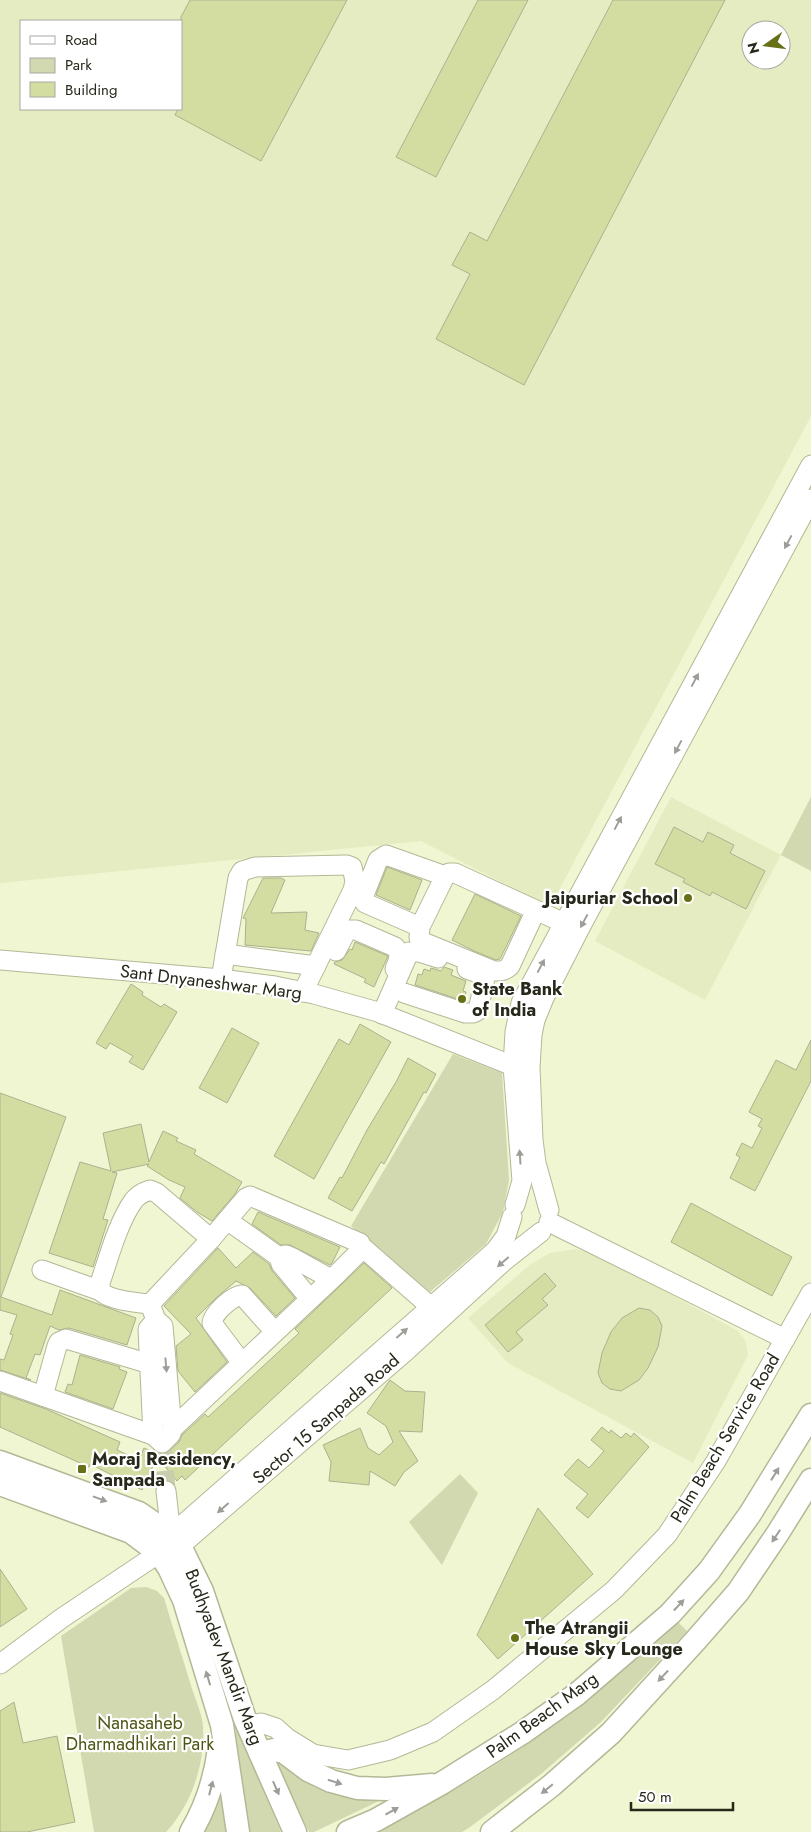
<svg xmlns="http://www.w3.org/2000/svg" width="811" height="1832" viewBox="0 0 811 1832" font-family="Jost,sans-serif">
	<rect width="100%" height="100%" fill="#f0f6d2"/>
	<g fill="#e5ecc1" fill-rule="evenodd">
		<path d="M0,0H811V416L550,907L421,841L0,883ZM21,21H181V109H21ZM751,30H781V60H751Z"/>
		<polygon points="671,797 781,855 705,1000 595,941"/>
		<polygon points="576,1249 600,1256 738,1331 746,1342 748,1355 693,1463 508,1363 468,1318 531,1264 550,1253"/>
	</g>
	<g fill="#d2d8af">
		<polygon points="811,797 811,871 781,855"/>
		<polygon points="453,1054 502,1073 509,1180 503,1212 486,1244 430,1292 351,1226"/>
		<polygon points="460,1474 478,1493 442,1565 409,1522"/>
		<path d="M146,1587L157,1591L164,1598C173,1628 183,1659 192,1689C196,1701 202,1714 203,1726C205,1764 192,1804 166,1832H94L61,1636L131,1588Z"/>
		<path d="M677,1621L687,1631L601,1722L541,1774L470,1827L462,1832H379C450,1793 523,1752 585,1701C617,1675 647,1647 677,1621Z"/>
		<polygon points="234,1721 281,1832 250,1832"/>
		<path d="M274,1759C311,1786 333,1798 379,1801L314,1832H309Z"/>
		<polygon points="221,1788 226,1832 204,1832 212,1818"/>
	</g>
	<g fill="#d4dda1" stroke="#abb18f">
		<polygon points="190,0 347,0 261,161 175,115 178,109 181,109 181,17"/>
		<polygon points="478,0 528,0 436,177 396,157"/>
		<polygon points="613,0 725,0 524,385 436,339 470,274 452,265 470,232 487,241"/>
		<polygon points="674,827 703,842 708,832 734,845 730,853 765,871 746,909 712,892 710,896 683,882 685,879 655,864"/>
		<polygon points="387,867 422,880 410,910 376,895"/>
		<polygon points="263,878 281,878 285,880 271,913 307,912 305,930 319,933 311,951 245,945 246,919 243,918"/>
		<polygon points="475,894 521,916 500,959 496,960 474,951 452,940"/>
		<polygon points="355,942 388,956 374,987 364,982 366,979 334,964 335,962 342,960 350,949 352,950"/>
		<polygon points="444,967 453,970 451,975 466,981 463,991 466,992 464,1001 415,985 418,974 422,975 424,969 430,971 431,968 441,971"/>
		<polygon points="131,984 143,992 142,995 161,1007 164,1004 177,1012 143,1070 129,1062 133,1056 110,1043 106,1049 96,1043"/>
		<polygon points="360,1024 391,1042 314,1179 274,1156 339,1039 349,1045"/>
		<polygon points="232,1028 259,1043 227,1103 199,1088"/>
		<polygon points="811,1040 811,1081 755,1191 730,1178 740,1157 736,1155 742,1143 752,1148 762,1128 758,1126 762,1119 749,1112 776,1060 796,1070"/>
		<polygon points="408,1058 436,1074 426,1093 424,1092 384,1164 381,1162 352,1211 328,1198 340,1177 342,1178 367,1130 396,1082"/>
		<polygon points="0,1093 66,1117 1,1297 52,1315 60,1290 136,1318 127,1345 69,1328 59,1330 50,1326 40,1355 35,1354 26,1378 31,1380 0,1370 0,1359 4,1360 13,1335 10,1334 17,1315 0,1310"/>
		<polygon points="141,1124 149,1162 163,1131 178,1138 176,1141 196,1150 194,1154 242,1182 235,1194 212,1221 197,1212 180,1198 185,1187 169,1180 147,1166 149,1164 112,1172 117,1173 103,1219 108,1220 93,1267 49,1253 80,1162 111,1171 103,1133"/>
		<polygon points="691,1203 792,1257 772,1296 671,1242"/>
		<polygon points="258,1212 340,1247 332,1263 330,1265 290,1245 281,1245 252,1224"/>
		<polygon points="218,1248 236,1268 253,1252 269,1264 272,1271 295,1298 276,1316 250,1288 236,1281 216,1298 196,1318 227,1362 195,1392 178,1371 176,1346 191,1334 164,1306"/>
		<polygon points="364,1263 392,1288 185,1480 182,1476 177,1481 157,1457 142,1490 90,1464 89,1467 0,1427 0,1393 46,1409 120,1442 117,1450 139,1460 144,1448 158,1454 158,1455 166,1454 179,1442 182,1435 205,1414 208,1417 299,1333 295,1329"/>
		<polygon points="545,1273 556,1286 542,1299 548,1305 516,1332 523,1340 508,1352 485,1325"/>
		<polygon points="639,1308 650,1310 658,1317 662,1326 658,1347 648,1368 639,1380 621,1391 610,1389 602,1383 598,1373 602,1353 611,1332 622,1318"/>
		<polygon points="80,1355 120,1367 119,1369 127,1372 113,1409 65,1392 68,1384 72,1385"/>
		<polygon points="390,1380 405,1391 425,1392 422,1432 399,1431 418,1461 404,1472 395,1486 370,1471 369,1485 329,1481 331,1462 323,1445 360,1428 368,1448 379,1455 393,1442 386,1426 367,1413"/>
		<polygon points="602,1427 609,1433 611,1430 621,1438 626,1433 631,1437 634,1433 649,1447 588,1518 576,1508 588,1494 564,1475 578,1459 589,1468 604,1451 591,1440"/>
		<polygon points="538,1508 593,1574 498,1659 477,1635"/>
		<polygon points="0,1569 27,1609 0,1627"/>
		<polygon points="14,1702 23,1743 57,1736 75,1822 27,1832 0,1832 0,1711"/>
	</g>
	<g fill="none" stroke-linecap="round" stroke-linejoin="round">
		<polyline stroke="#c8cdad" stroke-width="19" stroke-dasharray="19 9" stroke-linecap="butt" points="162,1443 166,1491"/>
		<defs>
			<g id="minor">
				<path d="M536,910L510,966C505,971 501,971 494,971L423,942L419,938L420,927L445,876L449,873H455L564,923"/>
				<polyline points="420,927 365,903 363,899 364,895 378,860 386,855 445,876"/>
				<path d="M336,951L347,930H356L395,947C402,954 398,961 395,969"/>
				<polyline points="225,954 316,966"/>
				<polyline points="0,960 221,979 275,986 314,994 378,1012 513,1066 523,1067"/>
				<polyline points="221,979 238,878 242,871 255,867 347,865 352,867 355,881 353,890 303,992"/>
				<polyline points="404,993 465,1013 473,1013 477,1011 479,1006 485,978 484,975 467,969"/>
				<polyline points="382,1014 409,952 419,952 438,958"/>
				<polyline points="515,1205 522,1181 513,1066 515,1032 521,1003 811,465"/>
				<polyline points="549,1210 536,1163 533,1140 530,1067 532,1035 535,1020 544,998 581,926 811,499"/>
				<polyline points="227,1220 279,1257"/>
				<polyline points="549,1222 785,1339"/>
				<polyline points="361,1246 431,1307"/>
				<polyline points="42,1270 101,1291"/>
				<polyline points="310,1299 281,1264 279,1257 286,1255 293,1258 331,1279"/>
				<polyline points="150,1304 211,1239 246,1198 250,1196 360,1243 361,1246 360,1251 336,1275 172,1429"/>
				<polyline points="150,1304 156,1320 163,1326 172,1429 171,1434 162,1443 153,1435 148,1329 156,1320"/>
				<path d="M150,1304C140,1303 106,1300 101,1291C100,1288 100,1285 100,1283C109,1257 118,1222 134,1200C138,1195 144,1192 150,1190L157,1193L211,1239"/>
				<path d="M242,1363L212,1323C213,1313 232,1296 242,1295L275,1332"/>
				<polyline points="0,1381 153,1435"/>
				<polyline points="43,1396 57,1346 59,1342 66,1339 150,1364"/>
				<polyline points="166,1491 171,1535"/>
				<polyline points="164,1546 171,1535 495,1251 506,1236 512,1217"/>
				<polyline points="0,1664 62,1618 159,1553 180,1546 406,1351 504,1261 541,1232"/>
				<polyline points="248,1726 261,1723 276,1728 287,1738 313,1754 348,1760 390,1750 433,1732 493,1690 614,1590 667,1535 716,1461 811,1293"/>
			</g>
			<g id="major">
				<polyline points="0,1462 139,1513 171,1535 180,1546 202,1591 245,1719 295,1832"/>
				<polyline points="0,1484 131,1532 159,1553 169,1568 184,1600 222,1725 238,1832"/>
				<polyline points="260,1753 274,1750 284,1752 308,1770 331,1781 357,1788 386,1789 432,1785"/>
				<path d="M191,1832C207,1805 215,1779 219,1749"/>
				<polyline points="348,1832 376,1820 442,1783 522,1733 577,1694 670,1614 709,1571 750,1514 811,1415"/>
				<polyline points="492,1832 552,1785 611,1733 696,1640 738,1592 778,1533 811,1480"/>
			</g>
		</defs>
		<use href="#minor" stroke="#b3b896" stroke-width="21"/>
		<use href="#major" stroke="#b3b896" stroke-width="25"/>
		<use href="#minor" stroke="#fff" stroke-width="19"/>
		<use href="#major" stroke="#fff" stroke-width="22"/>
	</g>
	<defs><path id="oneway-solid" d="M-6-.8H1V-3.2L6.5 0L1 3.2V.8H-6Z" transform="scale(1.25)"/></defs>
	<g fill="#9d9e98">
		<use href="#oneway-solid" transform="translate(788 542) rotate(118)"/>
		<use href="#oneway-solid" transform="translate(695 680) rotate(-62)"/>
		<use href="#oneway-solid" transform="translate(678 747) rotate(118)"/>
		<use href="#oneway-solid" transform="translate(618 823) rotate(-62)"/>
		<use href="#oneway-solid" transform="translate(584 921) rotate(118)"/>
		<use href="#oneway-solid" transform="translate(541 966) rotate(-62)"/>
		<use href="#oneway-solid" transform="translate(520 1157) rotate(-94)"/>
		<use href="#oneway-solid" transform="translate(503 1262) rotate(139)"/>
		<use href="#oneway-solid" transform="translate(402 1333) rotate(-41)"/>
		<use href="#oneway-solid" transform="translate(166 1365) rotate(85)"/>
		<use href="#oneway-solid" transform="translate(775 1474) rotate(-58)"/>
		<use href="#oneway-solid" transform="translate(100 1499) rotate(20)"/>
		<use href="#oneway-solid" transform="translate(223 1508) rotate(139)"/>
		<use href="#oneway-solid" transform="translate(776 1536) rotate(124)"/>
		<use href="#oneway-solid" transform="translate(679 1605) rotate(-47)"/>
		<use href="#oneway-solid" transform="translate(663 1676) rotate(133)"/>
		<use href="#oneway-solid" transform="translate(208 1678) rotate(-107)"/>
		<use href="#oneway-solid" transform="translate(335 1782) rotate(18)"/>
		<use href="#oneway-solid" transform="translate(211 1788) rotate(-75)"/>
		<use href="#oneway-solid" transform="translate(276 1788) rotate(66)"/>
		<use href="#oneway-solid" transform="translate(547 1789) rotate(141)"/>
		<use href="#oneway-solid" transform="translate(392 1811) rotate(-29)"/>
	</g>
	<g fill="#677017" stroke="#fff" stroke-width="2">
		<circle cx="688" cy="898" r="5"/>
		<circle cx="462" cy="999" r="5"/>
		<rect x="77" y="1464" width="10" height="10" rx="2.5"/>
		<circle cx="515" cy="1638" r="5"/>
	</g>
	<g text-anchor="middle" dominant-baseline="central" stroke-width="4.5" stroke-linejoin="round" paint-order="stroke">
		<g font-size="18" font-weight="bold" fill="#26281a" stroke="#fff" text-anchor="start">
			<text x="678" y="898" text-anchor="end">Jaipuriar School</text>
			<text x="472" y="989">State Bank<tspan x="472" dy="21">of India</tspan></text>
			<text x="92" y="1459">Moraj Residency,<tspan x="92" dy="21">Sanpada</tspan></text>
			<text x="525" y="1628">The Atrangii<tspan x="525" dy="21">House Sky Lounge</tspan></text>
		</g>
		<g font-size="18" fill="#26281a" stroke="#fff">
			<text transform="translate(211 982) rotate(7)">Sant Dnyaneshwar Marg</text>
			<text transform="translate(326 1419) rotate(-41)">Sector 15 Sanpada Road</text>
			<text transform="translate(725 1438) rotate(-59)">Palm Beach Service Road</text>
			<text transform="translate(224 1657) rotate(69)">Budhyadev Mandir Marg</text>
			<text transform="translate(542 1715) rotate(-36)">Palm Beach Marg</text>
		</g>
		<g font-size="18" fill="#4f5614" stroke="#fff">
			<text x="140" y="1723">Nanasaheb<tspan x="140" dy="21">Dharmadhikari Park</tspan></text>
		</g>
	</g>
	<rect x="20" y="20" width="162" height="90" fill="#ffffff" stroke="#a8a9a3"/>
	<rect x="30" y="36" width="25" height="8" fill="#ffffff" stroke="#a8a9a3"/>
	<text x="65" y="45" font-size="15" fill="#26281a">Road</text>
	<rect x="30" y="58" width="25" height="15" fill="#d2d8af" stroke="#a8a9a3"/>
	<text x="65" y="70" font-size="15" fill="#26281a">Park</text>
	<rect x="30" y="82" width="25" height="15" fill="#d4dda1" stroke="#a8a9a3"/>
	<text x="65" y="95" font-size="15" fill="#26281a">Building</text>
	<g transform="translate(766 45) rotate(256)"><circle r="24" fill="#ffffff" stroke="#a8a9a3"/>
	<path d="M0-4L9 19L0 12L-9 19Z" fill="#677017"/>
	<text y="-8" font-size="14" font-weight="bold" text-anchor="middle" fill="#26281a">N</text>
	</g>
	<path d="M631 1802v8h102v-8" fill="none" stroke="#26281a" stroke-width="2.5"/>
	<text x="638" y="1802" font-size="15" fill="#26281a" stroke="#ffffff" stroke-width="4" paint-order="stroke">50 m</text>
</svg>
